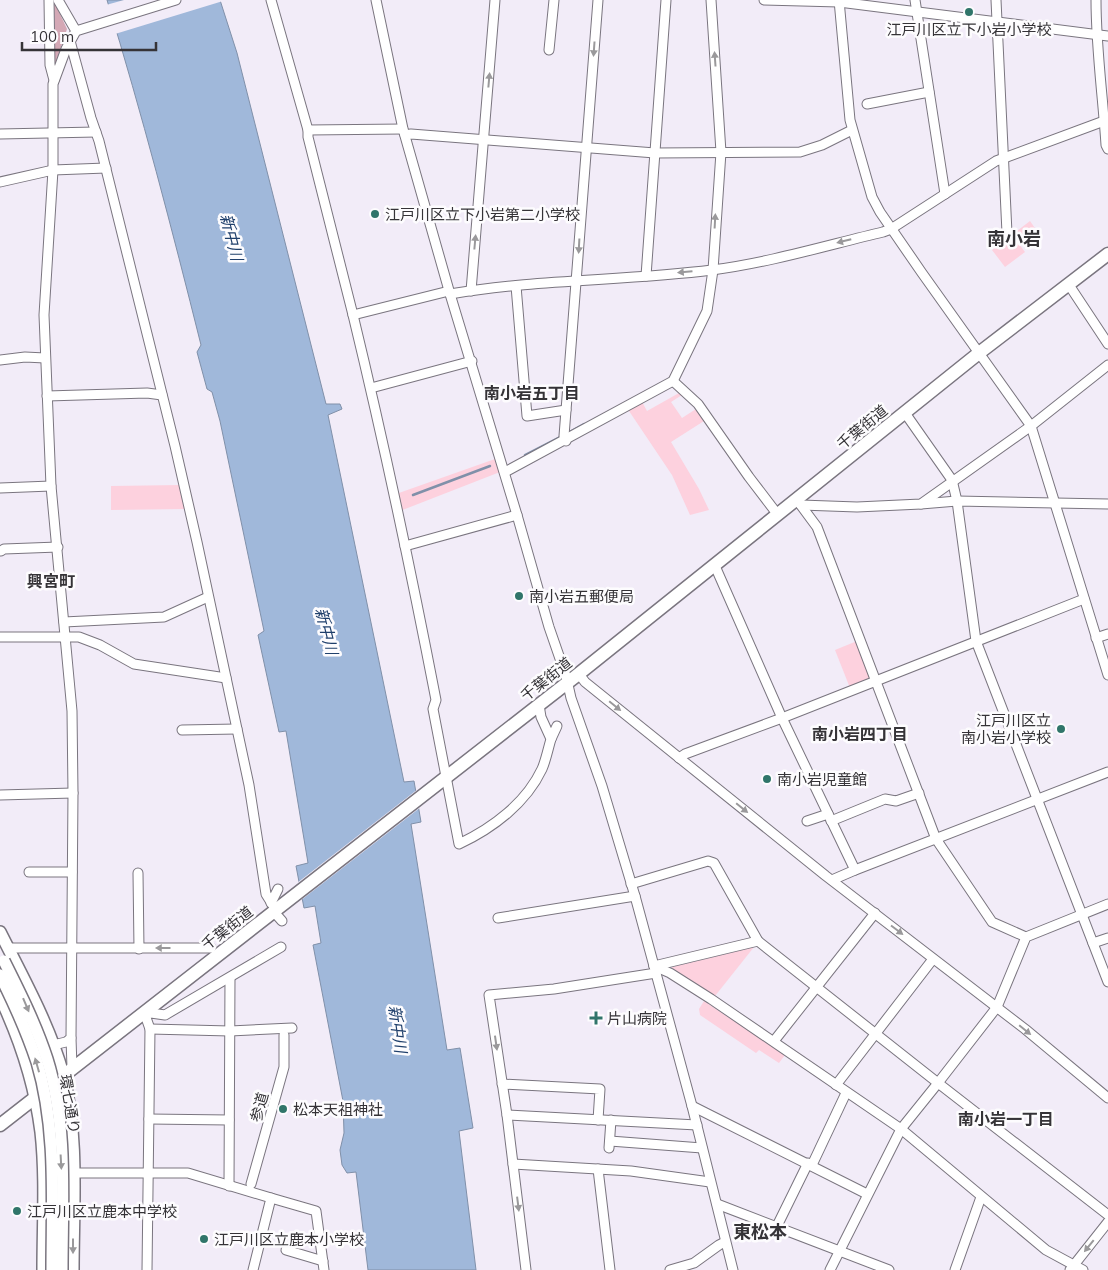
<svg xmlns="http://www.w3.org/2000/svg" width="1108" height="1270" viewBox="0 0 1108 1270" font-family="Mulish,'Noto Sans JP',sans-serif">
	<rect width="100%" height="100%" fill="#f2ecf8"/>
	<g fill="#fdd1de">
		<polygon points="1030,221 1037,231 1019,244 1025,252 1005,267 992,250"/>
		<polygon points="679,393 682,395 671,402 682,418 696,409 704,421 671,442 699,489 709,510 690,515 672,475 627,408 641,400 647,411"/>
		<polygon points="495,459 500,472 400,511 396,494"/>
		<polygon points="181,485 186,509 111,510 111,486"/>
		<polygon points="857,641 872,679 850,688 835,650"/>
		<polygon points="754,947 715,996 672,968 672,967"/>
		<polygon points="704,1001 785,1055 779,1063 759,1050 756,1053 700,1015 699,1009"/>
	</g>
	<polygon fill="#d4a8b5" points="54,1 67,29 55,65"/>
	<path fill="#a0b8da" stroke="#8090a9" d="M107,0H220L237,53L326,404H340L342,409L328,415L404,782L414,781L421,822L411,824L447,1050L460,1048L473,1128L459,1131L476,1270H368L356,1172L347,1173L342,1165L340,1150L344,1133L343,1101L313,945L321,943L315,906L304,908L296,866L308,863L286,731L279,732L258,635L264,631L220,421L212,392L207,389L197,352L201,345C172,229 142,114 107,0Z"/>
	<g fill="#f2ecf8">
		<polygon points="124,0 223,0 223,1 115,34 106,5"/>
		<polygon points="418,789 421,807 300,901 297,883"/>
	</g>
	<g fill="none" stroke-linecap="round" stroke-linejoin="round">
		<g stroke="#8090a9" stroke-width="2.5">
			<polyline points="566,434 584,424"/>
			<polyline points="525,455 562,436"/>
			<polyline points="413,495 490,466"/>
		</g>
		<defs>
			<g id="minor">
				<polyline points="49,0 50,65 54,80"/>
				<polyline points="58,0 76,31"/>
				<polyline points="271,0 308,130 308,137 353,315 449,291"/>
				<polyline points="376,0 403,129 450,294 517,515 549,627 566,676 571,698 602,786 635,896 692,1106 733,1270"/>
				<polyline points="764,0 839,2 1108,36"/>
				<polyline points="839,0 850,120 872,197 880,212 922,273 1031,426 1108,675"/>
				<polyline points="915,0 945,194"/>
				<polyline points="996,0 1007,233"/>
				<path d="M1096,0C1096,49 1103,97 1106,145L1108,149"/>
				<polyline points="70,41 91,118 99,141 175,446 197,542 249,785 266,894 276,910"/>
				<polyline points="549,50 554,0"/>
				<polyline points="867,104 929,92"/>
				<polyline points="308,130 403,129"/>
				<polyline points="0,134 96,132"/>
				<polyline points="405,135 411,134 655,153 800,152 822,145 852,130"/>
				<polyline points="0,182 53,170 106,168"/>
				<polyline points="646,276 666,0"/>
				<polyline points="1069,285 1108,344"/>
				<polyline points="516,286 527,416 566,410"/>
				<polyline points="471,291 495,0"/>
				<path d="M450,294C536,279 625,281 712,270C768,263 828,245 883,232L891,229L996,161L1104,121"/>
				<path d="M353,315C384,443 411,571 436,700L433,709L459,844C493,828 526,803 542,769C546,760 548,749 551,739L541,717L539,705"/>
				<polyline points="0,360 25,357 45,358"/>
				<polyline points="673,381 698,404 749,477 778,515"/>
				<polyline points="371,388 472,361"/>
				<polyline points="47,396 147,393 162,395"/>
				<polyline points="905,413 952,480 957,501 976,641 1108,982"/>
				<polyline points="566,441 564,436 598,0"/>
				<polyline points="505,472 673,381 707,311 713,270 721,152 711,0"/>
				<polyline points="0,488 51,486"/>
				<polyline points="797,500 817,527 936,839 992,922 1026,937"/>
				<polyline points="921,504 957,501 1108,504"/>
				<polyline points="801,505 857,507 921,504 1031,426 1108,365"/>
				<polyline points="405,546 517,515"/>
				<polyline points="1,551 4,549 58,547"/>
				<polyline points="715,566 782,718 855,870"/>
				<polyline points="64,622 164,617 208,597"/>
				<polyline points="0,637 79,637 100,645 134,664 226,678"/>
				<polyline points="1096,638 1108,634"/>
				<polyline points="579,674 585,682 826,876 1025,1029 1108,1098"/>
				<polyline points="182,730 237,729"/>
				<polyline points="551,739 557,726"/>
				<polyline points="679,758 685,754 782,718 1084,599"/>
				<polyline points="0,795 73,793"/>
				<polyline points="807,821 828,814"/>
				<polyline points="831,821 885,799 896,801 919,793"/>
				<polyline points="29,872 72,872"/>
				<polyline points="138,873 139,949"/>
				<polyline points="832,880 855,870 1108,772"/>
				<polyline points="631,884 708,861 714,863 758,941 938,1083 901,1129 830,1270"/>
				<polyline points="271,903 278,889"/>
				<polyline points="1108,904 1026,937 997,1007 938,1083 1108,1215"/>
				<polyline points="274,912 282,921"/>
				<polyline points="498,918 635,896"/>
				<polyline points="1093,943 1108,938"/>
				<polyline points="8,948 211,948"/>
				<polyline points="654,966 670,973 711,999 901,1129 1046,1250 1083,1270"/>
				<polyline points="654,966 758,941"/>
				<polyline points="150,1029 230,1031 292,1028"/>
				<polyline points="71,1038 72,1068"/>
				<polyline points="774,1041 875,913"/>
				<polyline points="53,1045 66,1042 71,1038 73,793 72,711 51,486 44,315 53,170 53,84 66,49 76,31 176,0"/>
				<polyline points="502,1084 600,1089 598,1120"/>
				<polyline points="836,1085 933,959"/>
				<polyline points="692,1106 867,1194"/>
				<polyline points="507,1115 697,1125"/>
				<polyline points="149,1119 229,1120"/>
				<polyline points="610,1141 702,1148"/>
				<polyline points="609,1148 611,1120"/>
				<polyline points="513,1164 631,1171 710,1182"/>
				<polyline points="812,1165 846,1093"/>
				<polyline points="598,1169 610,1270"/>
				<polyline points="73,1173 188,1173 271,1198 253,1270"/>
				<polyline points="251,1184 284,1067 284,1035"/>
				<polyline points="229,1186 230,978"/>
				<polyline points="271,1198 316,1211 324,1270"/>
				<polyline points="717,1204 889,1270"/>
				<polyline points="777,1226 808,1163"/>
				<polyline points="286,1250 323,1261"/>
				<polyline points="147,1270 150,1029 144,1012 165,1015 281,947"/>
				<polyline points="526,1270 507,1115 489,995 554,989 656,973"/>
				<polyline points="670,1270 694,1263 719,1245 725,1242"/>
				<polyline points="955,1270 981,1197"/>
				<polyline points="1070,1270 1108,1222"/>
			</g>
			<g id="major">
				<path d="M0,932C23,978 49,1024 63,1074C79,1135 73,1207 73,1270"/>
				<path d="M0,997C20,1039 35,1085 41,1132C46,1177 43,1224 43,1270"/>
			</g>
			<polyline id="highway" points="0,1125 576,676 979,353 1108,254"/>
		</defs>
		<use href="#minor" stroke="#7a757f" stroke-width="11"/>
		<use href="#major" stroke="#7a757f" stroke-width="14"/>
		<use href="#highway" stroke="#7a757f" stroke-width="15"/>
		<use href="#minor" stroke="#fff" stroke-width="9"/>
		<use href="#major" stroke="#fff" stroke-width="11"/>
		<use href="#highway" stroke="#fff" stroke-width="12"/>
		<defs>
			<g id="major-bridge">
				<path d="M4,961C20,993 36,1025 47,1059C68,1126 62,1200 62,1270"/>
				<path d="M0,975C14,1003 27,1032 37,1062C57,1129 52,1202 52,1270"/>
			</g>
		</defs>
		<use href="#major-bridge" stroke="#7a757f" stroke-width="14" stroke-linecap="butt"/>
		<use href="#major-bridge" stroke="#fff" stroke-width="11"/>
	</g>
	<defs><path id="oneway-solid" d="M-6-.8H1V-3.2L6.5 0L1 3.2V.8H-6Z" transform="scale(1.25)"/></defs>
	<g fill="#9a999b">
		<use href="#oneway-solid" transform="translate(594 49) rotate(94)"/>
		<use href="#oneway-solid" transform="translate(715 59) rotate(-94)"/>
		<use href="#oneway-solid" transform="translate(489 80) rotate(-85)"/>
		<use href="#oneway-solid" transform="translate(715 221) rotate(-87)"/>
		<use href="#oneway-solid" transform="translate(844 241) rotate(166)"/>
		<use href="#oneway-solid" transform="translate(475 242) rotate(-85)"/>
		<use href="#oneway-solid" transform="translate(579 246) rotate(93)"/>
		<use href="#oneway-solid" transform="translate(685 272) rotate(175)"/>
		<use href="#oneway-solid" transform="translate(615 706) rotate(39)"/>
		<use href="#oneway-solid" transform="translate(742 808) rotate(39)"/>
		<use href="#oneway-solid" transform="translate(897 930) rotate(37)"/>
		<use href="#oneway-solid" transform="translate(163 948) rotate(180)"/>
		<use href="#oneway-solid" transform="translate(26 1005) rotate(67)"/>
		<use href="#oneway-solid" transform="translate(1025 1030) rotate(39)"/>
		<use href="#oneway-solid" transform="translate(496 1043) rotate(82)"/>
		<use href="#oneway-solid" transform="translate(37 1065) rotate(-106)"/>
		<use href="#oneway-solid" transform="translate(61 1162) rotate(87)"/>
		<use href="#oneway-solid" transform="translate(518 1204) rotate(83)"/>
		<use href="#oneway-solid" transform="translate(73 1246) rotate(90)"/>
		<use href="#oneway-solid" transform="translate(1089 1246) rotate(129)"/>
	</g>
	<g fill="#30756a" stroke="#fdfcfe" stroke-width="2">
		<circle cx="969" cy="12" r="5"/>
		<circle cx="375" cy="214" r="5"/>
		<circle cx="519" cy="596" r="5"/>
		<circle cx="1061" cy="729" r="5"/>
		<circle cx="767" cy="779" r="5"/>
		<path d="M593.5 1010.5h5v5h5v5h-5v5h-5v-5h-5v-5h5z"/>
		<circle cx="283" cy="1109" r="5"/>
		<circle cx="17" cy="1211" r="5"/>
		<circle cx="204" cy="1239" r="5"/>
	</g>
	<g text-anchor="middle" dominant-baseline="central" stroke-width="5" stroke-linejoin="round" paint-order="stroke">
		<g font-size="15" fill="#353337" stroke="#fdfcfe" text-anchor="start">
			<text x="969" y="29" text-anchor="middle">江戸川区立下小岩小学校</text>
			<text x="385" y="214">江戸川区立下小岩第二小学校</text>
			<text x="529" y="596">南小岩五郵便局</text>
			<text x="1051" y="720" text-anchor="end">江戸川区立<tspan x="1051" dy="17">南小岩小学校</tspan></text>
			<text x="777" y="779">南小岩児童館</text>
			<text x="607" y="1018">片山病院</text>
			<text x="293" y="1109">松本天祖神社</text>
			<text x="27" y="1211">江戸川区立鹿本中学校</text>
			<text x="214" y="1239">江戸川区立鹿本小学校</text>
		</g>
		<g font-size="15" fill="#353337" stroke="#fdfcfe">
			<text transform="translate(862 427) rotate(-39)">千葉街道</text>
			<text transform="translate(546 679) rotate(-38)">千葉街道</text>
			<text transform="translate(227 928) rotate(-38)">千葉街道</text>
			<text transform="translate(70 1104) rotate(81)">環七通り</text>
			<text transform="translate(259 1107) rotate(-74)">参道</text>
		</g>
		<g font-size="16" font-style="italic" fill="#1f3f6b" stroke="#fdfcfe">
			<text transform="translate(232 237) rotate(76)">新中川</text>
			<text transform="translate(327 631) rotate(76)">新中川</text>
			<text transform="translate(398 1029) rotate(82)">新中川</text>
		</g>
		<g font-size="16" font-weight="bold" fill="#353337" stroke="#fdfcfe">
			<text x="532" y="393">南小岩五丁目</text>
			<text x="51" y="581">興宮町</text>
			<text x="860" y="734">南小岩四丁目</text>
			<text x="1006" y="1119">南小岩一丁目</text>
		</g>
		<g font-size="18" font-weight="bold" fill="#353337" stroke="#fdfcfe">
			<text x="1014" y="238">南小岩</text>
			<text x="760" y="1231">東松本</text>
		</g>
	</g>
	<path d="M22 42v8h134v-8" fill="none" stroke="#353337" stroke-width="2.5"/>
	<text x="30" y="42" font-size="15" fill="#353337" stroke="#fdfcfe" stroke-width="4" paint-order="stroke">100 m</text>
</svg>
